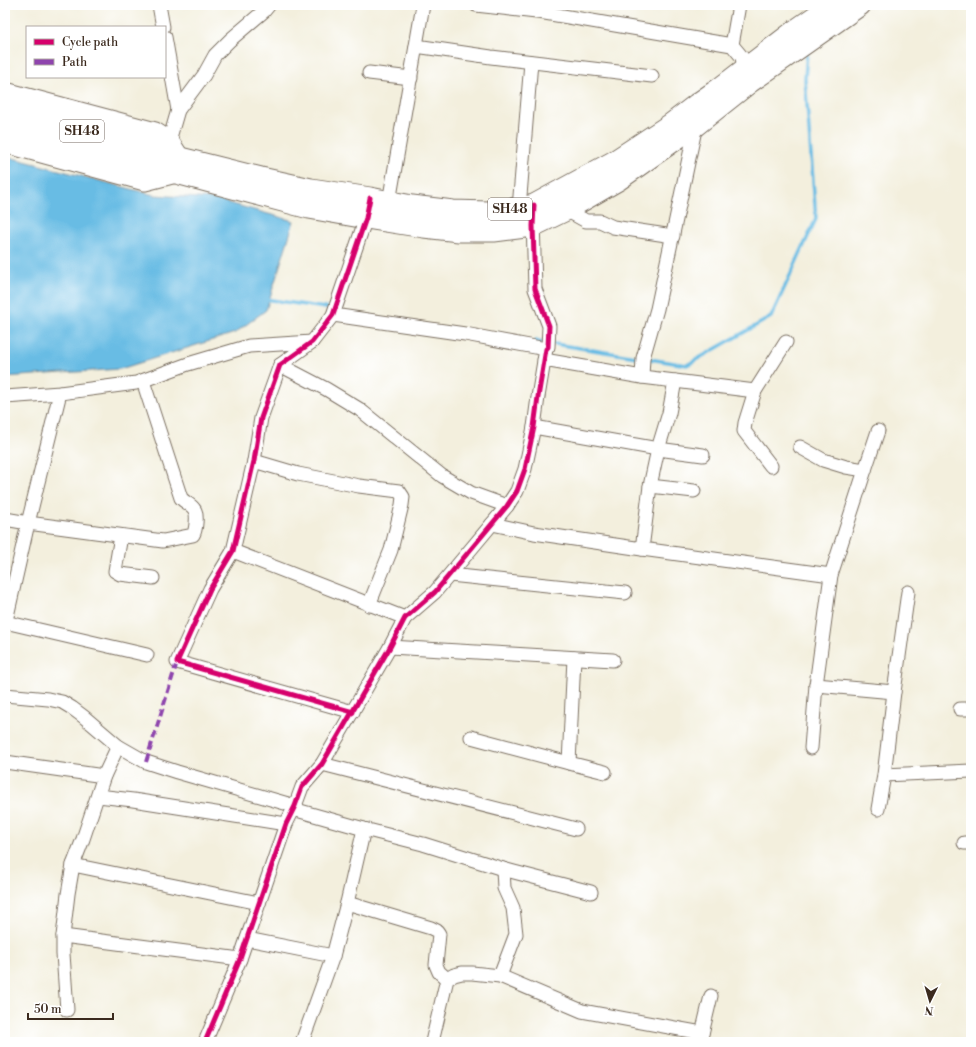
<svg xmlns="http://www.w3.org/2000/svg" width="976" height="1047" viewBox="0 0 976 1047" font-family="'Libre Bodoni',serif">
	<rect width="100%" height="100%" fill="#fff"/>
	<filter id="ink" filterUnits="userSpaceOnUse"><feTurbulence type="fractalNoise" baseFrequency=".025" numOctaves="2"/><feDisplacementMap in="SourceGraphic" scale="8" xChannelSelector="R" yChannelSelector="G"/><feConvolveMatrix kernelMatrix="1 2 1 2 8 2 1 2 1" color-interpolation-filters="sRGB"/></filter>
	<filter id="wash" filterUnits="userSpaceOnUse"><feTurbulence type="fractalNoise" baseFrequency=".012" numOctaves="4" result="noise"/><feDisplacementMap in="SourceGraphic" scale="16" xChannelSelector="R" yChannelSelector="G"/><feGaussianBlur stdDeviation="0.9" result="paint"/><feColorMatrix in="noise" values="0 0 0 0 0 0 0 0 0 0 0 0 0 0 0 0 0 1.4 0 .05"/><feComposite in="paint" operator="in"/></filter>
	<g filter="url(#wash)">
		<rect width="100%" height="100%" fill="#f3efdd"/>
		<polygon fill="#68bce4" stroke="#527381" points="5,156 154,195 214,199 294,221 266,310 235,333 120,369 5,377"/>
		<g fill="none" stroke-linecap="round" stroke-linejoin="round">
			<g stroke="#68bce4" stroke-width="3.5">
				<polyline points="265,299 332,309"/>
				<polyline points="536,341 687,365 771,317 816,219 805,79 807,52"/>
			</g>
		</g>
	</g>
	<g filter="url(#ink)">
		<g fill="none" stroke-linecap="round" stroke-linejoin="round">
			<defs>
				<g id="street">
					<polyline points="159,5 163,27"/>
					<polyline points="476,5 545,13 732,45 742,57 744,69"/>
					<polyline points="165,37 178,110"/>
					<polyline points="732,45 739,5"/>
					<polyline points="416,46 491,57 652,76"/>
					<polyline points="369,73 411,78"/>
					<polyline points="169,141 178,110 204,75 215,55 230,40 264,11 269,5"/>
					<polyline points="388,208 423,5"/>
					<polyline points="519,208 531,62"/>
					<polyline points="566,210 586,221 600,221 613,227 673,236"/>
					<polyline points="333,315 465,334 546,349"/>
					<polyline points="544,360 642,377"/>
					<polyline points="280,365 326,389 359,409 442,476 471,493 507,506"/>
					<polyline points="675,381 755,391"/>
					<polyline points="5,397 60,393 136,383 188,364 249,346 312,342"/>
					<polyline points="534,427 658,449 703,455"/>
					<polyline points="800,447 823,460 846,467 865,470 831,575 816,685 811,748"/>
					<polyline points="254,461 298,474 359,486 399,491 403,497 402,505 391,550 369,605"/>
					<polyline points="771,466 744,431 745,423 755,391 786,342"/>
					<polyline points="865,470 878,431"/>
					<polyline points="650,486 694,491"/>
					<path d="M5,519L28,523L163,541L193,535C196,530 198,514 194,509C191,504 185,503 181,498L143,381"/>
					<polyline points="492,524 534,533 642,549 831,575"/>
					<polyline points="121,536 115,571 120,574 153,578"/>
					<polyline points="642,549 650,486 658,449 669,413 675,381 642,377 643,358 657,309 696,125"/>
					<polyline points="233,551 405,618"/>
					<polyline points="450,575 625,593"/>
					<polyline points="5,622 147,655"/>
					<polyline points="5,625 28,523 60,393"/>
					<polyline points="390,647 613,660"/>
					<polyline points="816,685 894,692 884,775 878,809"/>
					<polyline points="894,692 908,592"/>
					<polyline points="5,695 48,699 62,702 72,708 84,717 118,746 146,762 177,772 295,806"/>
					<polyline points="960,709 971,709"/>
					<polyline points="353,712 177,662 210,589 233,551 254,461 261,418 280,365 312,342 333,315 366,218 368,211"/>
					<polyline points="471,737 569,763 574,658"/>
					<polyline points="5,762 104,776"/>
					<polyline points="569,763 605,772"/>
					<polyline points="322,764 576,829"/>
					<polyline points="884,775 971,771"/>
					<polyline points="98,796 133,800 286,824"/>
					<polyline points="293,809 364,829 423,844 503,869 514,872 591,892"/>
					<polyline points="964,843 971,843"/>
					<polyline points="73,865 259,903"/>
					<polyline points="347,903 431,928 437,931 439,934 436,965 439,972 447,979"/>
					<polyline points="63,936 68,894 73,865 83,839 104,776 118,746"/>
					<polyline points="247,939 333,956 302,1042"/>
					<polyline points="333,956 347,903 364,829"/>
					<polyline points="500,976 516,934 513,908 504,888 503,869"/>
					<polyline points="67,1010 63,954 63,936 240,959"/>
					<polyline points="205,1042 240,959 286,824 295,806 302,787 322,764 390,647 405,618 435,592 507,506 517,491 525,469 534,427 538,397 546,349 548,347 549,326 535,289 533,219"/>
					<polyline points="432,1042 447,979 454,975 462,973 472,973 500,976 582,1011 702,1033"/>
					<polyline points="700,1042 711,996"/>
				</g>
				<g id="secondary">
					<polyline points="5,92 155,132 169,141 180,158"/>
					<polyline points="5,143 145,181 176,173"/>
				</g>
				<g id="primary">
					<polyline points="5,109 180,158 261,178 311,189 370,198 412,206 453,211 488,212 519,208 534,205 613,162 671,124 697,104 720,88 793,32 832,5"/>
					<polyline points="5,125 176,173 309,208 366,218 424,227 459,231 494,231 533,226 566,210 618,180 696,125 750,82 860,5"/>
				</g>
			</defs>
			<use href="#street" stroke="#7b6f61" stroke-width="15"/>
			<use href="#secondary" stroke="#7b6f61" stroke-width="21"/>
			<use href="#primary" stroke="#7b6f61" stroke-width="23"/>
			<use href="#street" stroke="#fff" stroke-width="13"/>
			<use href="#secondary" stroke="#fff" stroke-width="19"/>
			<use href="#primary" stroke="#fff" stroke-width="21"/>
			<polyline stroke="#8e44ad" stroke-width="4" stroke-dasharray="8 4" stroke-linecap="butt" points="146,762 177,662"/>
			<defs>
				<g id="cycleway">
					<polyline points="353,712 177,662 210,589 233,551 254,461 261,418 280,365 312,342 333,315 366,218 370,198"/>
					<polyline points="205,1042 240,959 286,824 295,806 302,787 322,764 390,647 405,618 435,592 507,506 517,491 525,469 534,427 538,397 546,349 548,347 549,326 535,289 533,226 534,205"/>
				</g>
			</defs>
			<use href="#cycleway" stroke="#fff" stroke-width="8"/>
			<use href="#cycleway" stroke="#d6006c" stroke-width="5"/>
		</g>
	</g>
	<g text-anchor="middle" dominant-baseline="central" stroke-width="4" stroke-linejoin="round" paint-order="stroke">
		<g fill="#fff" stroke="#766a62" stroke-width="1">
			<rect x="60" y="120" width="44" height="22" rx="3"/>
			<rect x="488" y="198" width="44" height="22" rx="3"/>
		</g>
		<g font-size="13" font-weight="bold" fill="#3b2a1e">
			<text x="82" y="131">SH48</text>
			<text x="510" y="209">SH48</text>
		</g>
	</g>
	<rect width="976" height="1047" fill="none" stroke="#fff" stroke-width="20"/>
	<rect x="26" y="26" width="140" height="52" fill="#ffffff" stroke="#b1aaa5"/>
	<rect x="34" y="39" width="20" height="6" fill="#d6006c" stroke="#b1aaa5"/>
	<text x="62" y="46" font-size="12" fill="#3b2a1e">Cycle path</text>
	<rect x="34" y="59" width="20" height="6" fill="#8e44ad" stroke="#b1aaa5"/>
	<text x="62" y="66" font-size="12" fill="#3b2a1e">Path</text>
	<g transform="translate(930 1001) rotate(185)" stroke="#ffffff" stroke-width="3" paint-order="stroke">
	<path d="M0-3L7 15L0 10L-7 15Z" fill="#3b2a1e"/>
	<text y="-6" font-size="11" font-weight="bold" text-anchor="middle" fill="#3b2a1e">N</text>
	</g>
	<path d="M28 1013v6h85v-6" fill="none" stroke="#3b2a1e" stroke-width="2"/>
	<text x="34" y="1013" font-size="12" fill="#3b2a1e" stroke="#ffffff" stroke-width="3" paint-order="stroke">50 m</text>
</svg>
